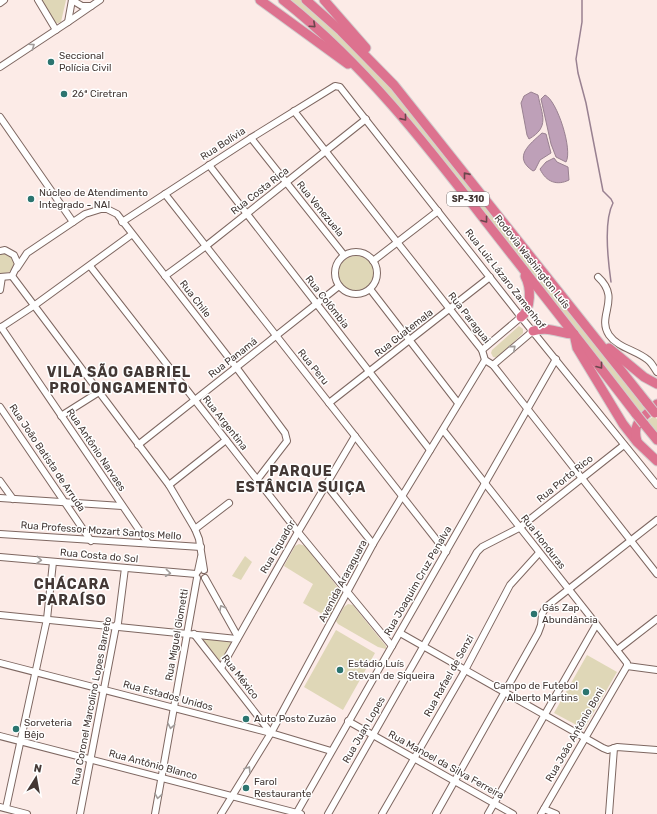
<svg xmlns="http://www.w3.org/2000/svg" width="657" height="814" viewBox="0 0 657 814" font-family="Rubik,sans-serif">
	<rect width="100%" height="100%" fill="#fcebe7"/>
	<g fill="#dfd7b7">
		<polygon points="39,0 66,0 61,22 55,24"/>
		<polygon points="289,0 302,0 315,11 396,93 648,407 641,413 431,148"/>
		<path d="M0,253L11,256L15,263C13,271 8,274 0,273Z"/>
		<circle cx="356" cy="274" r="18"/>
		<polygon points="519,326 523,329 523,333 498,358 493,357 491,353 492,350"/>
		<polygon points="654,416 657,419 657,433 647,421"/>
		<polygon points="299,544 306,546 342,593 342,596 331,619 303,603 313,584 284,566 295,546"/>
		<polygon points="245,556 252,562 241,580 232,576"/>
		<polygon points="348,604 353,605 356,609 386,646 386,649 378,647 338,624 336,621 344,607"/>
		<polygon points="336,630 375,653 343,710 304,687"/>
		<polygon points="201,637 232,641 232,643 222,660 219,660"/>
		<polygon points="587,655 617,672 584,729 554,713"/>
	</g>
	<g fill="#bea0b8" stroke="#998191">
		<path d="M531,92L538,95C542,115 550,127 529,139L527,135L521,103L524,96Z"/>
		<path d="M545,95C557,100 573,150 566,162L556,157L551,144L541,99Z"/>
		<path d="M542,133L546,134L551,153L540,160L535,170L533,171C512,157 530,144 542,133Z"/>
		<path d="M554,158L557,162L568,167L569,180C557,186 546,182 540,169L546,162Z"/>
	</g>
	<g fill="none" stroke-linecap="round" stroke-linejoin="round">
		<path stroke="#998191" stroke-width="1.5" d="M582,0V22L576,59L578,73L586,103L603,191L611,199L613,203C603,222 608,261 611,282"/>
		<defs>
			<g id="minor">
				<polyline points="38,0 56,30"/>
				<polyline points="72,0 82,6 91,6"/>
				<polyline points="0,3 4,0"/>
				<polyline points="68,22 100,0"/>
				<polyline points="0,67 68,22 72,0"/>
				<polyline points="294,111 482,350 485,360 493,365 657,574"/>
				<polyline points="0,117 73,222"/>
				<polyline points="251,138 344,255"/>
				<polyline points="209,165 430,450"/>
				<polyline points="165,194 446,552"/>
				<polyline points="122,222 251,138 335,86 340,87 521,317 657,485"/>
				<polyline points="0,251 5,250 14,255 18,264 12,276 0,277"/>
				<circle cx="356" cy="273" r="21"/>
				<polyline points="373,261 438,211"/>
				<polyline points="90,266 298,532 392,646"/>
				<polyline points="17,268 27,253 85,214 101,209 107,209 117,214 236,367 285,433 287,441 257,480"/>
				<polyline points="12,276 169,485 195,529 199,539 204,570"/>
				<polyline points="165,276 206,246 366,119"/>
				<path d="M598,277C622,299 596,316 609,335C618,348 636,350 648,360C652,363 654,368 657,372"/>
				<polyline points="370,289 458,403"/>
				<polyline points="0,290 2,277"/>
				<polyline points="1,327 148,543"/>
				<polyline points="0,328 35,305 131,235"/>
				<polyline points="482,350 521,317"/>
				<polyline points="493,365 533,331"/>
				<polyline points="329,403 490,277"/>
				<polyline points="0,407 91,541"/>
				<polyline points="61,416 99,392"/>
				<polyline points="443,430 627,663 627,666"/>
				<polyline points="138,445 339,286"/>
				<polyline points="0,481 13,499"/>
				<polyline points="169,485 226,440"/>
				<polyline points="327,486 373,544"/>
				<polyline points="0,498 122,506"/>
				<polyline points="195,529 229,503"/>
				<polyline points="0,534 201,547"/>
				<polyline points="0,557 196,574"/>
				<polyline points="198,571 201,557"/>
				<polyline points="205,578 238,637"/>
				<polyline points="0,615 237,639"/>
				<polyline points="400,633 603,748 608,750 617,747 657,750"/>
				<polyline points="194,634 271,733"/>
				<polyline points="617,650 657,619"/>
				<polyline points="0,663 271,733 331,751"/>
				<polyline points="627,666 657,670"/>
				<polyline points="221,668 298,532 355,436"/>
				<polyline points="348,721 513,814"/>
				<polyline points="0,736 301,814"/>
				<polyline points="0,807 27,814"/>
				<polyline points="6,808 47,619 53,562"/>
				<polyline points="544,809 556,814"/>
				<polyline points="80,814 116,626 118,623 125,568"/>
				<polyline points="155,814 197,578"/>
				<polyline points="221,814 271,733 373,544 485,360"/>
				<polyline points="296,814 556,359"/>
				<polyline points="328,814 477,552 482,547 519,528 624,445"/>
				<polyline points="382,814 463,674 510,585 539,553"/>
				<polyline points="436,814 538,633 541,625 542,614 546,607 657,520"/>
				<polyline points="488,814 596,625"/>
				<polyline points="541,814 627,666"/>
				<polyline points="609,814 614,748"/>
			</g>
			<g id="highway">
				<polyline points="260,0 348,64"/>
				<path d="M283,0C363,63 425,143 487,223C537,287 587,350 636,414"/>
				<polyline points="306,0 341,31 394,85 647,403"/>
				<polyline points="324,0 366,48"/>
				<path d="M521,317C532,309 531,287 525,276"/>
				<path d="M533,331C552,326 559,334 574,334L577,348L623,424L637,442L657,461"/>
				<polyline points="609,348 644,377 657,384"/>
				<polyline points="644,424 657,440"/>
				<path d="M637,441C631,421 645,418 657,404"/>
			</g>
		</defs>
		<use href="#minor" stroke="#7e6761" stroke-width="8"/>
		<use href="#highway" stroke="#d2cfcf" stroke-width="11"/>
		<use href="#minor" stroke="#fff" stroke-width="6"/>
		<use href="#highway" stroke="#dd728f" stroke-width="9"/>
		<defs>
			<g id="highway-bridge">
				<polyline points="647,403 655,413"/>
				<polyline points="636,414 644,424"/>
			</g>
		</defs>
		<use href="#highway-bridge" stroke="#d2cfcf" stroke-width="11" stroke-linecap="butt"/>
		<use href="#highway-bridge" stroke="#dd728f" stroke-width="9"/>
	</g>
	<defs><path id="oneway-chevron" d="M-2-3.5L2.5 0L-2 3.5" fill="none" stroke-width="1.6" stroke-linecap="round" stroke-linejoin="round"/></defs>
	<g stroke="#6a464c">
		<use href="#oneway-chevron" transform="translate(313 25) rotate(42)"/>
		<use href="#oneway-chevron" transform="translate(404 118) rotate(51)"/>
		<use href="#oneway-chevron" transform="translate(466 175) rotate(-129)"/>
		<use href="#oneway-chevron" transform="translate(485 220) rotate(52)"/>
		<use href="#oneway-chevron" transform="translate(600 366) rotate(52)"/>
	</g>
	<g stroke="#a19c9a">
		<use href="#oneway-chevron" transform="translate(32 46) rotate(-34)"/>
		<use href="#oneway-chevron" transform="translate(513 348) rotate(-40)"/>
		<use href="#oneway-chevron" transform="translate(39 560) rotate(5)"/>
		<use href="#oneway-chevron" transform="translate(168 573) rotate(6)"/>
		<use href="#oneway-chevron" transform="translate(222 608) rotate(-119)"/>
		<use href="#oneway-chevron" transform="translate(171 726) rotate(101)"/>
		<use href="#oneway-chevron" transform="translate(248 769) rotate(-58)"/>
		<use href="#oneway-chevron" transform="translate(158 796) rotate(99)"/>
	</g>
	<g fill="#2b746f" stroke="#fff" stroke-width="1.5">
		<circle cx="51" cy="62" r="4"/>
		<circle cx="64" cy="94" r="4"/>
		<circle cx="31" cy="199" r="4"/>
		<circle cx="534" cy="614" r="4"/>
		<circle cx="340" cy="670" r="4"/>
		<circle cx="586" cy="692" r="4"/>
		<circle cx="246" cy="719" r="4"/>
		<circle cx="16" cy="729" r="4"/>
		<circle cx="246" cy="788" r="4"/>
	</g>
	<g text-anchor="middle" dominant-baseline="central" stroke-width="3" stroke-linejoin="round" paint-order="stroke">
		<rect fill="#fff" stroke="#7b7472" stroke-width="1" x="447" y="192" width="42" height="14" rx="3"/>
		<g font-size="9" font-weight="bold" fill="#433835">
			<text x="468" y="199">SP-310</text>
		</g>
		<g font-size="10" fill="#433835" stroke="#fff" text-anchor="start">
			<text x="59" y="56">Seccional<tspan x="59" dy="12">Polícia Civil</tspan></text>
			<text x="72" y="94">26ª Ciretran</text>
			<text x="39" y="193">Núcleo de Atendimento<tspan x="39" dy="12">Integrado - NAI</tspan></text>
			<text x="542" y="608">Gás Zap<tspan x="542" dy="12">Abundância</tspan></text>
			<text x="348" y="664">Estádio Luís<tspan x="348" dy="12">Stevan de Siqueira</tspan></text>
			<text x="578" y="686" text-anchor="end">Campo de Futebol<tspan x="578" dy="12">Alberto Martins</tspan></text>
			<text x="254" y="719">Auto Posto Zuzão</text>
			<text x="24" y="723">Sorveteria<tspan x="24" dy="12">Bêjo</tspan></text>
			<text x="254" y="782">Farol<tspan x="254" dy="12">Restaurante</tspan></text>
		</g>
		<g font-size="10" fill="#433835" stroke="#fff">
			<text transform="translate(223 144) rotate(-33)">Rua Bolívia</text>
			<text transform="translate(260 191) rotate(-38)">Rua Costa Rica</text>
			<text transform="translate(320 209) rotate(51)">Rua Venezuela</text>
			<text transform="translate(532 262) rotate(52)">Rodovia Washington Luís</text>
			<text transform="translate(505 279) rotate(52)">Rua Luiz Lázaro Zamenhof</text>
			<text transform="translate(195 299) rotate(52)">Rua Chile</text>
			<text transform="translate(327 302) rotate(52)">Rua Colômbia</text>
			<text transform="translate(469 318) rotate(52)">Rua Paraguai</text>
			<text transform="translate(404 333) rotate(-38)">Rua Guatemala</text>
			<text transform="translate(233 358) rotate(-38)">Rua Panamá</text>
			<text transform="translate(313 367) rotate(51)">Rua Peru</text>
			<text transform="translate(225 423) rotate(52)">Rua Argentina</text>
			<text transform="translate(96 450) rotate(56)">Rua Antônio Narvaes</text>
			<text transform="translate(47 458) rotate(56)">Rua João Batista de Arruda</text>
			<text transform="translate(565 479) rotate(-39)">Rua Porto Rico</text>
			<text transform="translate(101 531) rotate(4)">Rua Professor Mozart Santos Mello</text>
			<text transform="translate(543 542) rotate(52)">Rua Honduras</text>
			<text transform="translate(278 547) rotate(-60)">Rua Equador</text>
			<text transform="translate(99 556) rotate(5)">Rua Costa do Sol</text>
			<text transform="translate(343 581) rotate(-62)">Avenida Araraquara</text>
			<text transform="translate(418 581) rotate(-60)">Rua Joaquim Cruz Penalva</text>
			<text transform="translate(177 635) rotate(-80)">Rua Miguel Giometti</text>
			<text transform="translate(449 676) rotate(-61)">Rua Rafael de Senzi</text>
			<text transform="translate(240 677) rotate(52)">Rua México</text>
			<text transform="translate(168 696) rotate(15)">Rua Estados Unidos</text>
			<text transform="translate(92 701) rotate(-79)">Rua Coronel Marcolino Lopes Barreto</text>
			<text transform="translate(364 730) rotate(-60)">Rua Juan Lopes</text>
			<text transform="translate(575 735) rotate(-60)">Rua João Antônio Boni</text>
			<text transform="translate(153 765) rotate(15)">Rua Antônio Blanco</text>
			<text transform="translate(446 765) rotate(29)">Rua Manoel da Silva Ferreira</text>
		</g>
		<g font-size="14" font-weight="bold" letter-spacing="1" fill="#433835" stroke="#fff">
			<text x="119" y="372">VILA SÃO GABRIEL<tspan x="119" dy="16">PROLONGAMENTO</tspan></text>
			<text x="301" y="471">PARQUE<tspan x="301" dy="16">ESTÂNCIA SUIÇA</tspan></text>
			<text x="72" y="584">CHÁCARA<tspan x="72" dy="16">PARAÍSO</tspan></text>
		</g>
	</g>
	<g transform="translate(36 778) rotate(11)" stroke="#ffffff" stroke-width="3" paint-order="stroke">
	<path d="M0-3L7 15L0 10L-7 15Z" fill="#433835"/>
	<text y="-6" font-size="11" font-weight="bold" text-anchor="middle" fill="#433835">N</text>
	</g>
</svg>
